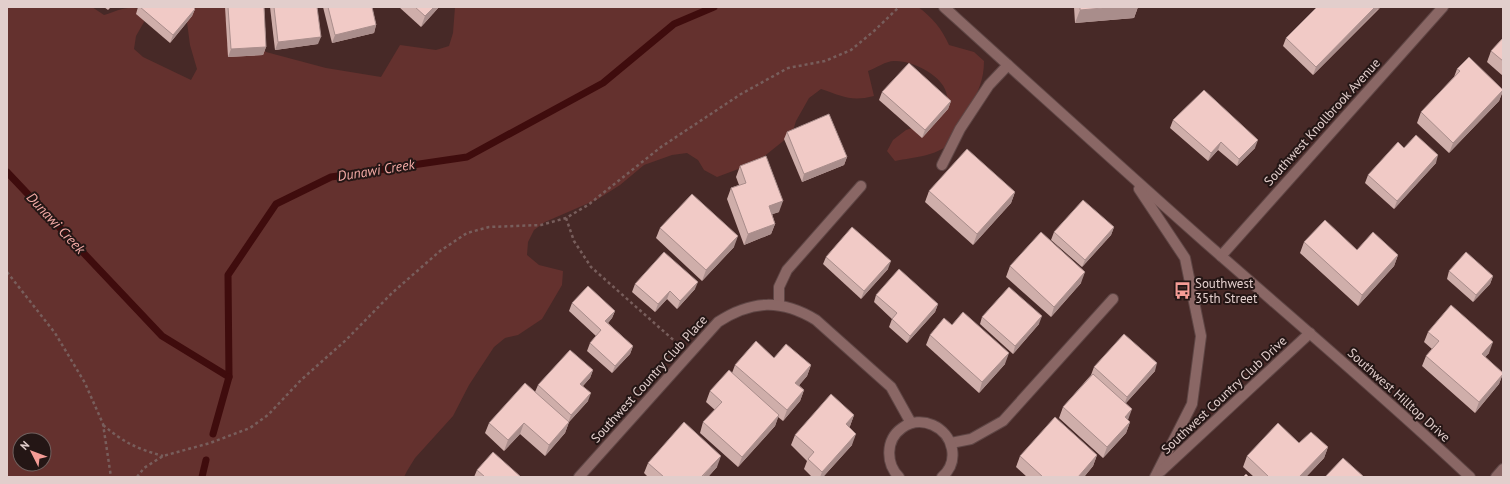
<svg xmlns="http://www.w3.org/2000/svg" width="1510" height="484" viewBox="0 0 1510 484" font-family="'PT Sans',sans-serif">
	<rect width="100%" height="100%" fill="#472927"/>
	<path fill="#64312e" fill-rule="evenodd" d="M7,7H92L104,15C117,11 129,4 142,10L144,22L136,36L134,49L143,57L191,80L197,69L190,45L185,7H240L247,35L266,52L326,68L381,77L400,45L436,50L449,46L453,33L455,7H918C932,17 942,29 949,45L974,52L984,61C984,80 978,91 970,108C966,116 961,132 955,139C940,156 915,157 895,161L887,151L893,140L906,130L939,119C942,113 948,102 947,96C945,76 912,60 894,61C886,61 876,68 868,71L874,96C851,102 842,96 821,89L809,98L796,121L792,134L757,162L717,177L704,170L698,160L687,153L672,155L644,165L620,185L598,199L545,222L534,230L528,242L527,255L539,265L563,271L562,285L542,319L518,335L505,338L494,347L469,385L453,416L415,458L407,471L404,477H7ZM20,440H44V464H20Z"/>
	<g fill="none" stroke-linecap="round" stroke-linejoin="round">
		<g stroke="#3f0c0d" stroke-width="7">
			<polyline points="7,172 162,336 229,377 228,275 276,204 331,177 467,157 603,83 674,24 714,7"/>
			<polyline points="213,434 229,377"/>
			<polyline points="202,477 206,460"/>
		</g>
		<defs>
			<g id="minor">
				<path d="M944,7C1030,85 1117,164 1205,242C1294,320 1384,396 1470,477"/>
				<polyline points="942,165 960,129 989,85 1008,65"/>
				<polyline points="1139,189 1185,258 1201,336 1192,404 1155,477"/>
				<polyline points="1221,256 1443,7"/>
				<polyline points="779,305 779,287 787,270 861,186"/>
				<polyline points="951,443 971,439 1003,421 1113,299"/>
				<polyline points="1161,471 1310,333"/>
				<path d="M579,477L718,322C752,300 781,299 816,320L891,387L911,423"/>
				<path d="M899,477C886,464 885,440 902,428C921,414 948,427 952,449C954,460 950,470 942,477"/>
				<polyline points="1496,477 1503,469"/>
			</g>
		</defs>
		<use href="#minor" stroke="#5f4645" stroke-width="12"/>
		<g stroke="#785e5c" stroke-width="2.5" stroke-dasharray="3 3" stroke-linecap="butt">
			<polyline points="566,218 574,241 591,267 678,344"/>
			<polyline points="7,272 55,333 85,383 103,424 111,477"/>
			<path d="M103,425C125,443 135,448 163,456"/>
			<polyline points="137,477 144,468 163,456 210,443 250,428 268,415 301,380 346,340 392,293 440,251 467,233 489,227 541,225 566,218 588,205 661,147 741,94 788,68 825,61 851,50 874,31 899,7"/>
		</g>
		<use href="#minor" stroke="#8a6765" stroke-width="10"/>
	</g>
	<g fill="#cfaeaa">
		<polygon points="104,7 111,7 108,10"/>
		<polygon points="138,7 193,7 195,9 192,16 170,43 136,14"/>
		<polygon points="225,7 264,7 266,47 263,55 228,57"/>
		<polygon points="270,7 317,7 318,44 275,50"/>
		<polygon points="323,7 372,7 376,25 374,33 332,43"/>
		<polygon points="399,7 439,7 421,27"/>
		<polygon points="1074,7 1138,7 1134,18 1075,23"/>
		<polygon points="1380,8 1313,75 1283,46 1286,38"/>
		<polygon points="1503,38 1503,76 1487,62 1491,51"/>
		<polygon points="1457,69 1503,90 1503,91 1499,101 1449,153 1417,123 1421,112 1454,77"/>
		<polygon points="882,92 951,101 948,109 922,138 879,100"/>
		<polygon points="1173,120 1255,148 1237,166 1218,150 1208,161 1170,128"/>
		<polygon points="787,132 847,157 844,165 802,182 784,139"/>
		<polygon points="1404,148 1436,163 1394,209 1365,183 1368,175"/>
		<polygon points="740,166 779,212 772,214 775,224 771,234 744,245 727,199 731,188 739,185 736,177"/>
		<polygon points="929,191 1015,192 1011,203 973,245 925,202"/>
		<polygon points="1114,227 1111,235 1082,267 1051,240 1054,232"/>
		<polygon points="660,228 734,247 702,281 656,238"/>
		<polygon points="1304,242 1357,250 1398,255 1394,266 1358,306 1300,253"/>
		<polygon points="826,257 888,269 861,299 823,264"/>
		<polygon points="1010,266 1081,283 1051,317 1006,277"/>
		<polygon points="1449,271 1493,276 1490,284 1473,302 1447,279"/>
		<polygon points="635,284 695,289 677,309 667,299 655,312 632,292"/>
		<polygon points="876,295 938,304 935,312 907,343 889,327 892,319 874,302"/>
		<polygon points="572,303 615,311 612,318 608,323 633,346 630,354 612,373 587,351 590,343 596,336 569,311"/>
		<polygon points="982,317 1039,324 1013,354 980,324"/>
		<polygon points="952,325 1005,364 979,393 926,345 930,335"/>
		<polygon points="1428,332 1489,353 1485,357 1503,373 1499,384 1475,413 1422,366 1426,356 1432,349 1424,342"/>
		<polygon points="774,358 811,365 807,376 799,385 804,390 800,401 783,421 778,417 775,426 738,467 700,433 703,422 715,410 706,402 710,391 732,373 735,365"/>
		<polygon points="1094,367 1155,371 1126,403 1128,420 1130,422 1126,433 1103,458 1059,418 1063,407 1091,375"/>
		<polygon points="593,370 590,378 583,386 588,401 569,422 565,433 545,456 520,434 504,451 485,433 489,423 535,392 538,385"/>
		<polygon points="854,415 850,426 849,427 852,445 823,477 812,477 804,469 807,461 791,445 795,435"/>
		<polygon points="1299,443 1328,447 1324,458 1306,477 1254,477 1243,467 1247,456"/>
		<polygon points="1097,455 1093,466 1084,477 1027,477 1016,467 1020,456"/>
		<polygon points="648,463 717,467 708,477 648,477 644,473"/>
		<polygon points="477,470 521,477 474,477"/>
	</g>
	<g fill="#a98d8b">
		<polygon points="434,7 439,7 421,27 425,16"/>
		<polygon points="1114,7 1138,7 1134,18 1075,23 1080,10"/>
		<polygon points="1375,7 1380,7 1313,75 1316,67"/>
		<polygon points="195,9 192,16 170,43 173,35"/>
		<polygon points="376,25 374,33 332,43 335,35"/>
		<polygon points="321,37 318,44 275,50 278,42"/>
		<polygon points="266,47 263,55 228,57 231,49"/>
		<polygon points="1503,90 1499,101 1449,153 1453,143"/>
		<polygon points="951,101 948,109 922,138 925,130"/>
		<polygon points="1258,140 1255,148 1237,166 1239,159"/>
		<polygon points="1221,142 1218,150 1208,161 1211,153"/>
		<polygon points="1438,155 1436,163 1394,209 1397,201"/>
		<polygon points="847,157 844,165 802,182 804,174"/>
		<polygon points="1015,192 1011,203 973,245 977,234"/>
		<polygon points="783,201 779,212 765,217 769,206"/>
		<polygon points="775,224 771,234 744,245 748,234"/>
		<polygon points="1114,227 1111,235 1082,267 1085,260"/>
		<polygon points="738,236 734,247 702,281 706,270"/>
		<polygon points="1398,255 1394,266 1358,306 1362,295"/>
		<polygon points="891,261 888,269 861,299 864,291"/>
		<polygon points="1085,272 1081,283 1051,317 1054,307"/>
		<polygon points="1493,276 1490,284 1473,302 1476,295"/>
		<polygon points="698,282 695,289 677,309 680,301"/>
		<polygon points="670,291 667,299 655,312 658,304"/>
		<polygon points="938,304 935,312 907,343 910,336"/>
		<polygon points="615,311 612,318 603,329 605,321"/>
		<polygon points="1042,316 1039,324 1013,354 1015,346"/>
		<polygon points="1493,342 1489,353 1478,365 1482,354"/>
		<polygon points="633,346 630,354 612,373 615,366"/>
		<polygon points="1009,353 1005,364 979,393 982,382"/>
		<polygon points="1157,363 1155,371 1124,405 1127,397"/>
		<polygon points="811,365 807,376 792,394 795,383"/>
		<polygon points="593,370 590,378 578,391 580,384"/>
		<polygon points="1503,374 1499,384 1475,413 1479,402"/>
		<polygon points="804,390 800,401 783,421 787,410"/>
		<polygon points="591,393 588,401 568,423 571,415"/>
		<polygon points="1132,409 1128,420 1125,417"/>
		<polygon points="779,415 775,426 738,467 742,457"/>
		<polygon points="854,415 850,426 842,435 846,424"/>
		<polygon points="569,422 565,433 545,456 549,445"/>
		<polygon points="1130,422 1126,433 1103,458 1107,447"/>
		<polygon points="524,423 520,434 504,451 508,440"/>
		<polygon points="856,434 852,445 823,477 820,477 822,472"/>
		<polygon points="1328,447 1324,458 1306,477 1299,477"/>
		<polygon points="1097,455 1093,466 1084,477 1078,477"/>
		<polygon points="721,456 717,467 708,477 702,477"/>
	</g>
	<g fill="#f1cac6" stroke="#a98d8b">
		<polygon points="140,7 193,7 195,9 173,35"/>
		<polygon points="228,7 264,7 266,47 231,49"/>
		<polygon points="274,7 317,7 321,37 278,42"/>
		<polygon points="328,7 372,7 376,25 335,35"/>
		<polygon points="415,7 434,7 425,16"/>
		<polygon points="1080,7 1114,7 1080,10"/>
		<polygon points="1317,7 1375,7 1316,67 1286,38"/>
		<polygon points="1503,38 1503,61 1491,51"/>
		<polygon points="1469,57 1503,90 1453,143 1421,112 1460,71 1457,69"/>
		<polygon points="909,63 951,101 925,130 882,92"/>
		<polygon points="1204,90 1258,140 1239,159 1221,142 1211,153 1173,120"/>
		<polygon points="829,114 847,157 804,174 787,132"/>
		<polygon points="1416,135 1438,155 1397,201 1368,175 1398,142 1404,148"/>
		<polygon points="967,149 1015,192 977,234 929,191"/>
		<polygon points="766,156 783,201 769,206 775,224 748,234 731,188 746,183 740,166"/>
		<polygon points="692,194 738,236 706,270 660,228"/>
		<polygon points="1083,200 1114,227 1085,260 1054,232"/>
		<polygon points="1325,220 1357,250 1373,232 1398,255 1362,295 1304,242"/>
		<polygon points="852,227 891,261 864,291 826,257"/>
		<polygon points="1041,232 1085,272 1054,307 1010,266"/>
		<polygon points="664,252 698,282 680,301 670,291 658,304 635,284"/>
		<polygon points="1466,252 1493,276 1476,295 1449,271"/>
		<polygon points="899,269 938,304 910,336 892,319 897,313 876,295"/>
		<polygon points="588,286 615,311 605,321 633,346 615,366 590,343 601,330 572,303"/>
		<polygon points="1009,287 1042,316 1015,346 982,317"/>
		<polygon points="1451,305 1493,342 1482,354 1503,373 1503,374 1479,402 1426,356 1439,341 1428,332"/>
		<polygon points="963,312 1009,353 982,382 930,335 944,318 952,325"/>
		<polygon points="1124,334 1157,363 1127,397 1094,367"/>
		<polygon points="756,341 774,358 786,344 811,365 795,383 804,390 787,410 735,365"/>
		<polygon points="570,350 593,370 580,384 591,393 571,415 538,385"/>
		<polygon points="729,370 779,415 742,457 703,422 722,402 710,391"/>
		<polygon points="1093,374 1132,409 1125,417 1130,422 1107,447 1063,407"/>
		<polygon points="525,383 569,422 549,445 524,423 508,440 489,423"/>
		<polygon points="831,394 854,415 846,424 856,434 822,472 808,459 814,452 795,435"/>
		<polygon points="1055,417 1097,455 1078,477 1043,477 1020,456"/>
		<polygon points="684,422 721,456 702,476 703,477 664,477 648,463"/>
		<polygon points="1278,423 1299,443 1311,432 1328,447 1299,477 1269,477 1247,456"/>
		<polygon points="493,452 521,477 485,477 477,470"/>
		<polygon points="1343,458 1364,477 1325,477"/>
		<polygon points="1246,474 1249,477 1243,477"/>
	</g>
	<defs>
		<symbol id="bus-bare" viewBox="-9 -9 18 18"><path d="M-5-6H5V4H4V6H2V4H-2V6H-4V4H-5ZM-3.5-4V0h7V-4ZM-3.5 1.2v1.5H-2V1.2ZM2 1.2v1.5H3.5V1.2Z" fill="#f59c96" stroke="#241615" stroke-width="2.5" paint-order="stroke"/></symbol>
	</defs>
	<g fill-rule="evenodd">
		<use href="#bus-bare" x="1170" y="278" width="25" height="25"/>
	</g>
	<g text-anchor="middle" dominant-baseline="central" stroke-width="4" stroke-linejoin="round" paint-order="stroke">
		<g font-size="13" fill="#e2cecc" stroke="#241615">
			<text transform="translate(1322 122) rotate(-48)">Southwest Knollbrook Avenue</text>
			<text transform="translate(649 379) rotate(-48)">Southwest Country Club Place</text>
			<text transform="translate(1224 395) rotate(-43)">Southwest Country Club Drive</text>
			<text transform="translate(1399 395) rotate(42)">Southwest Hilltop Drive</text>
		</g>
		<g font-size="13" fill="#e2cecc" stroke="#241615" text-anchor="start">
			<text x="1195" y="283">Southwest<tspan x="1195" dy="15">35th Street</tspan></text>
		</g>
		<g font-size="14" font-style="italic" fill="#f4aba6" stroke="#241615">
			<text transform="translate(376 170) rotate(-9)">Dunawi Creek</text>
			<text transform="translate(56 223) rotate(47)">Dunawi Creek</text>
		</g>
	</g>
	<rect width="1510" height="484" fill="none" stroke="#e2cecc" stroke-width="16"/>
	<g transform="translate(32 452) rotate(312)"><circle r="19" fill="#241615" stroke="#70605e"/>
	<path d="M0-3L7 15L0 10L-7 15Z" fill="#f59c96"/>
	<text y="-6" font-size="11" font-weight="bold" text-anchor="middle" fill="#e2cecc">N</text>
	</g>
</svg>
